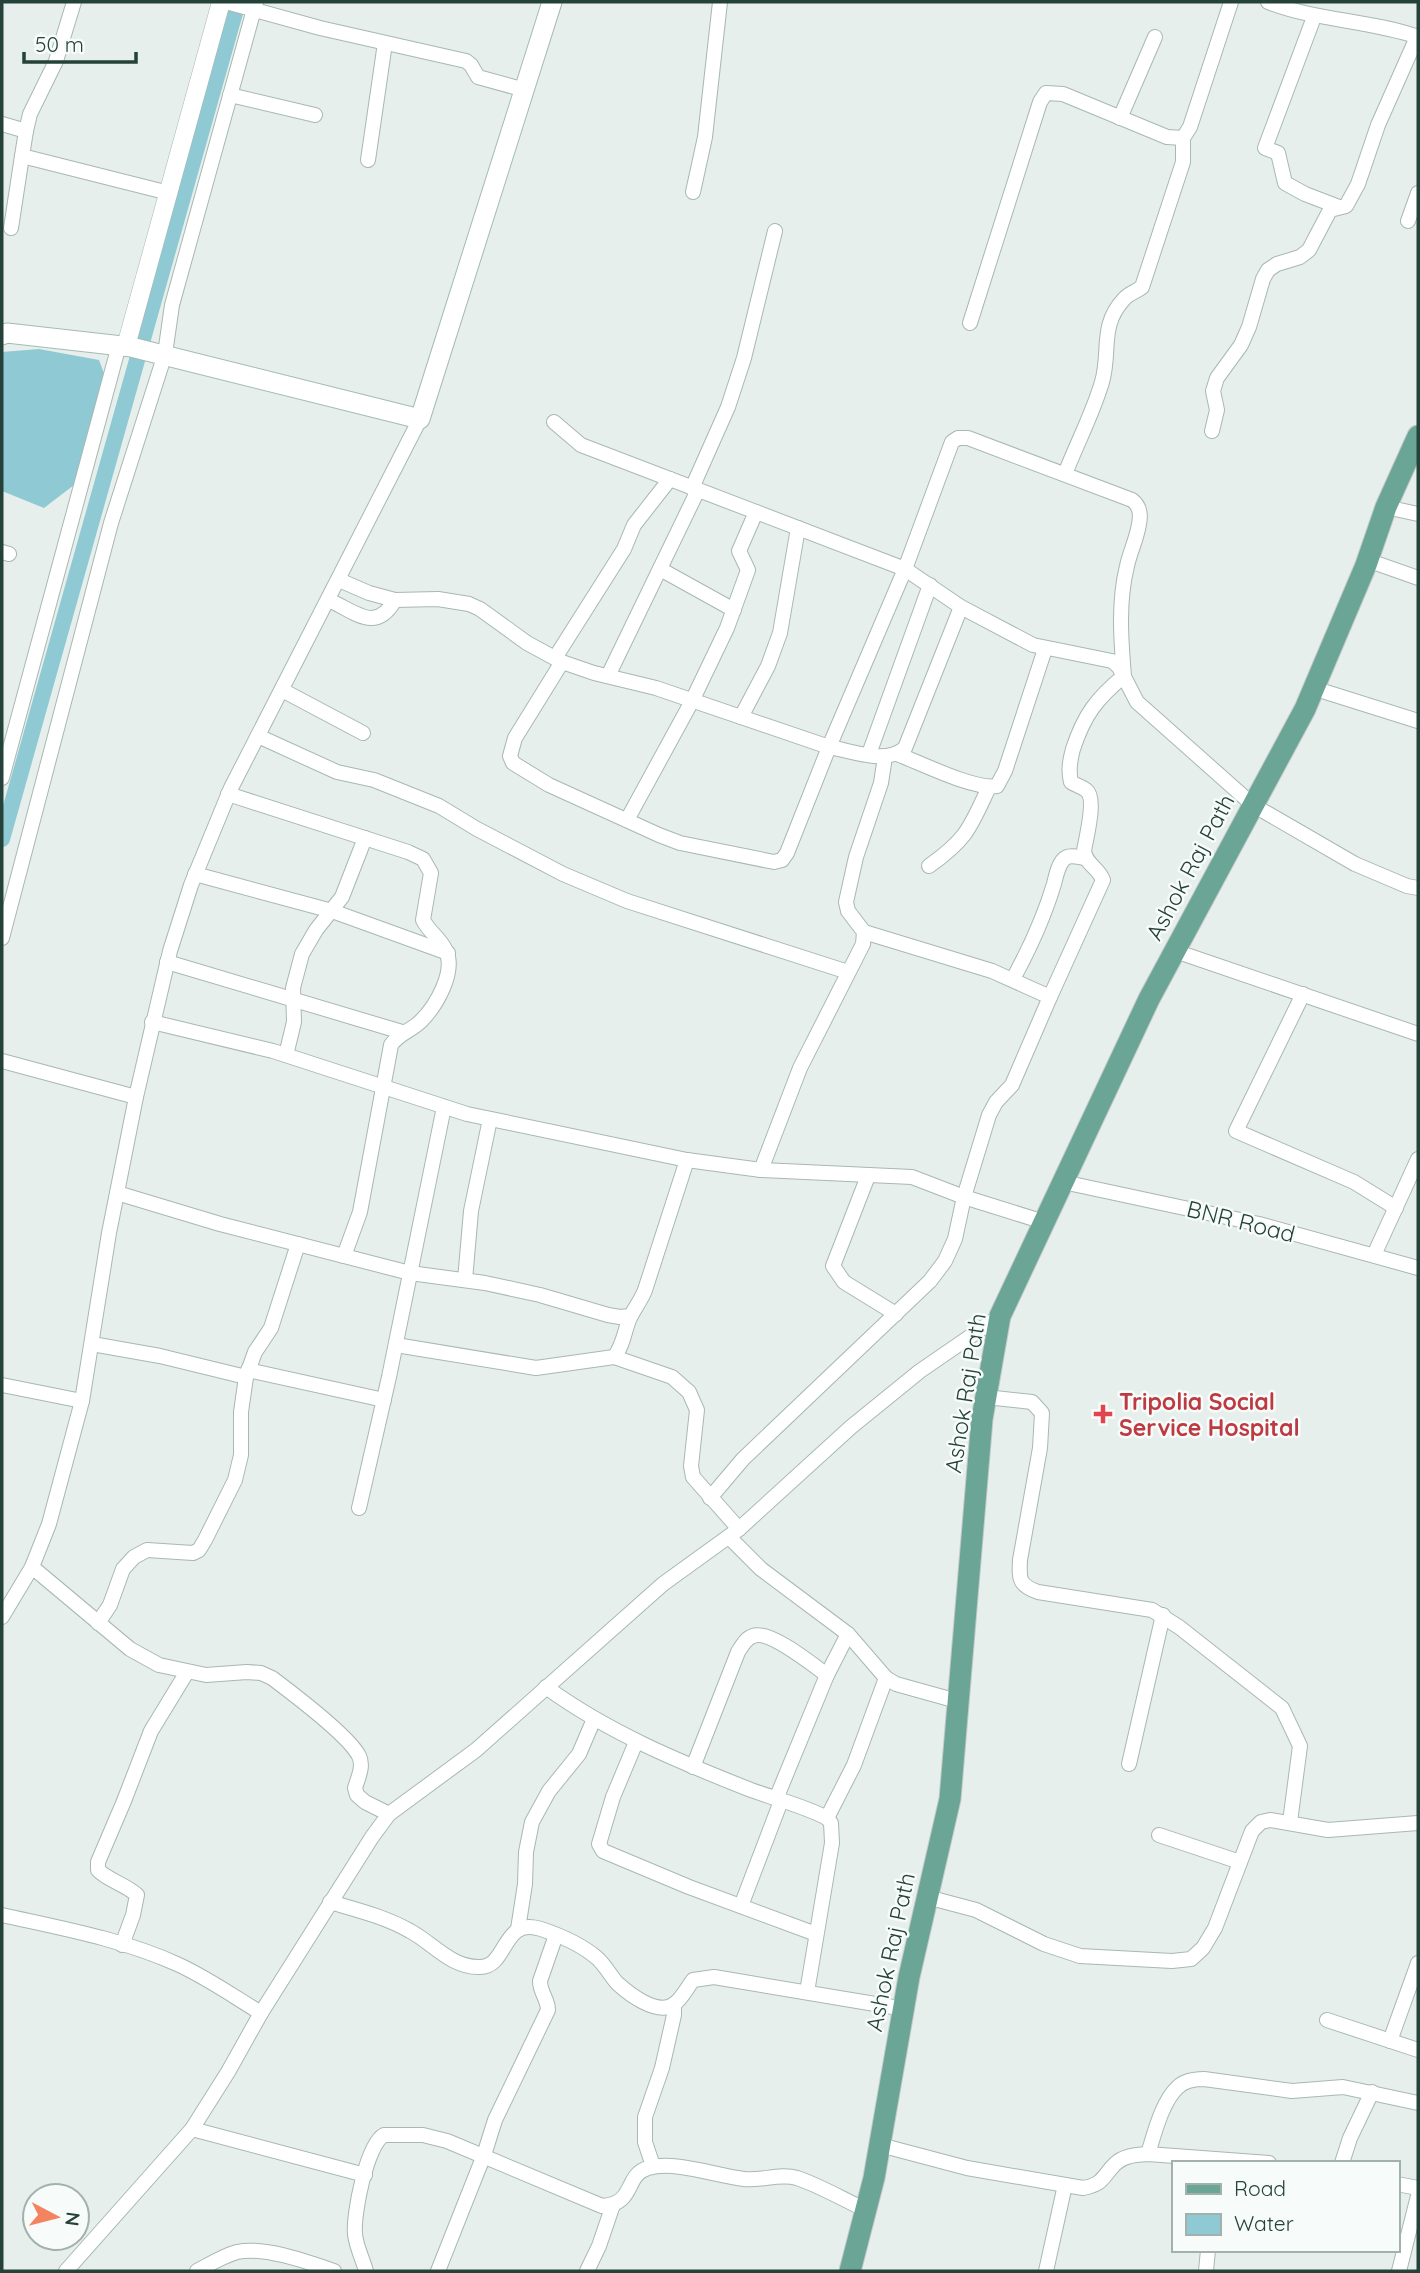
<svg xmlns="http://www.w3.org/2000/svg" width="1420" height="2273" viewBox="0 0 1420 2273" font-family="Quicksand,sans-serif">
	<rect width="100%" height="100%" fill="#e6efeb"/>
	<polygon fill="#8ec9d4" points="39,349 99,360 105,376 74,485 44,508 2,491 2,352"/>
	<g fill="none" stroke-linecap="round" stroke-linejoin="round">
		<polyline stroke="#8ec9d4" stroke-width="16" points="2,839 238,2"/>
		<defs>
			<g id="minor">
				<polyline points="226,2 320,28 466,61 471,65 478,77 525,90"/>
				<path d="M1268,2C1317,21 1369,20 1418,37"/>
				<polyline points="1314,17 1265,148 1278,153 1285,183 1305,194 1339,207"/>
				<polyline points="230,95 315,115"/>
				<polyline points="1120,118 1155,37"/>
				<polyline points="2,124 26,131 22,156 169,193"/>
				<polyline points="26,131 30,114 56,61 74,2"/>
				<polyline points="368,160 385,43"/>
				<polyline points="693,192 705,137 720,2"/>
				<polyline points="1408,221 1418,193"/>
				<polyline points="11,228 22,156"/>
				<polyline points="970,323 1040,102 1046,93 1063,94 1167,137 1183,138 1190,127 1231,2"/>
				<polyline points="554,422 581,445 905,569 961,607 1033,645 1112,661 1119,667 1137,702 1253,805 1355,864 1407,886 1418,888"/>
				<polyline points="1212,431 1217,410 1213,391 1217,378 1241,345 1249,327 1263,279 1268,270 1277,264 1300,257 1309,250 1330,210 1346,206 1358,184 1378,125 1417,37"/>
				<path d="M1065,474C1077,443 1093,413 1102,382C1111,351 1099,326 1124,299C1129,293 1136,292 1142,287L1183,162V138"/>
				<polyline points="692,488 728,407 744,358 775,231"/>
				<polyline points="1386,507 1418,514"/>
				<polyline points="2,552 9,554"/>
				<polyline points="1367,560 1418,578"/>
				<polyline points="660,569 734,610"/>
				<path d="M339,580L369,593L395,600L438,599L469,604L480,609L527,643L562,662L594,673L656,688L829,747L905,569L952,442L958,438H968L1132,500C1140,506 1141,514 1139,524C1137,538 1130,552 1127,566C1118,602 1121,640 1124,676C1097,698 1084,715 1073,749C1070,760 1068,770 1071,782C1075,785 1081,786 1086,790C1097,798 1086,838 1084,851C1086,865 1098,867 1103,880L1050,997L992,971L864,932"/>
				<path d="M329,600C357,613 376,633 395,600"/>
				<polyline points="555,658 624,549 634,525 670,479"/>
				<path d="M562,662L515,738L510,756L513,763L549,785L659,835L680,843L774,862L782,860L787,853L829,747C853,751 885,765 905,748L961,607"/>
				<polyline points="608,676 698,490"/>
				<polyline points="1313,688 1418,721"/>
				<polyline points="282,690 363,733"/>
				<polyline points="741,717 768,666 780,633 798,528"/>
				<polyline points="258,736 337,772 374,780 439,806 477,829 563,874 627,901 848,972"/>
				<polyline points="869,754 930,585"/>
				<path d="M897,754C921,763 974,790 997,786L1005,771L1045,649"/>
				<polyline points="2,778 119,345"/>
				<path d="M228,794L408,852L423,859L431,873L423,920C429,932 441,939 446,951C456,972 436,1006 421,1021C411,1031 399,1033 391,1045L360,1212L344,1256"/>
				<polyline points="627,820 692,701 727,628 748,570 739,551 756,512"/>
				<path d="M929,866C967,839 970,828 989,787"/>
				<polyline points="195,874 332,911 448,953"/>
				<polyline points="2,938 111,523 165,354 172,305 256,2"/>
				<polyline points="1175,951 1418,1034"/>
				<polyline points="167,962 402,1032"/>
				<path d="M1013,979C1030,948 1044,917 1054,884C1056,876 1058,865 1064,859C1069,854 1078,857 1085,858"/>
				<polyline points="1303,994 1236,1131 1354,1182 1396,1208"/>
				<polyline points="152,1022 273,1051 467,1114 687,1160 761,1170 912,1177 964,1197 1044,1222"/>
				<polyline points="286,1055 294,1022 293,988 302,954 316,930 342,897 365,838"/>
				<polyline points="2,1061 136,1097"/>
				<polyline points="761,1170 800,1068 863,944 864,932 848,911 846,902 856,857 881,783 885,757"/>
				<polyline points="868,1176 833,1266 844,1282 896,1314"/>
				<polyline points="1063,1182 1259,1224 1418,1268"/>
				<polyline points="117,1193 220,1224 410,1273 485,1283 540,1295 608,1315 620,1317 630,1316"/>
				<polyline points="1374,1255 1418,1159"/>
				<polyline points="465,1280 471,1211 490,1119"/>
				<polyline points="92,1344 160,1356 246,1377"/>
				<path d="M396,1345L536,1368L614,1357C623,1346 624,1333 629,1320C633,1310 641,1301 645,1290L687,1160"/>
				<polyline points="614,1357 672,1377 689,1392 697,1410 691,1466 693,1477 739,1529"/>
				<polyline points="248,1370 384,1400"/>
				<polyline points="2,1385 82,1401"/>
				<path d="M986,1397L1032,1402L1042,1413L1040,1448L1020,1560C1019,1580 1019,1585 1038,1592L1152,1610L1179,1627L1282,1708L1300,1746L1290,1822"/>
				<polyline points="710,1498 743,1459 930,1281 945,1261 955,1239 964,1197 989,1115 996,1102 1012,1085 1050,997"/>
				<polyline points="359,1508 389,1377 444,1107"/>
				<polyline points="729,1537 761,1569 848,1634 886,1678 896,1684 957,1701"/>
				<path d="M32,1567L130,1649L159,1665L206,1675L247,1672L261,1673L272,1678C292,1693 349,1736 359,1756C364,1766 358,1778 355,1788L357,1795L365,1802L389,1814"/>
				<polyline points="2,1617 32,1567 49,1524 82,1401 109,1233 136,1097 170,951 191,885 231,788 420,419"/>
				<polyline points="98,1623 110,1605 123,1569 134,1557 147,1550 193,1553 199,1550 205,1540 235,1480 241,1455 241,1412 246,1377 255,1352 271,1328 298,1244"/>
				<path d="M546,1687C609,1733 680,1762 751,1790C776,1799 804,1806 827,1818L831,1823L832,1843L807,1992"/>
				<polyline points="636,1742 613,1797 599,1844 603,1851 689,1887 816,1934"/>
				<polyline points="1129,1764 1163,1615"/>
				<path d="M693,1767L738,1652C742,1646 746,1638 753,1636C769,1629 813,1665 827,1675"/>
				<polyline points="776,1799 827,1675 848,1634"/>
				<polyline points="827,1818 854,1765 886,1678"/>
				<polyline points="1159,1835 1240,1862"/>
				<polyline points="927,1897 976,1910 1044,1944 1080,1956 1172,1961 1191,1959 1203,1948 1215,1928 1252,1831 1261,1822 1270,1820 1328,1830 1418,1823"/>
				<path d="M330,1902C357,1910 386,1917 410,1931C433,1943 451,1968 480,1967C508,1967 502,1916 541,1929C559,1935 582,1945 597,1958C605,1965 610,1975 617,1983C629,1994 656,2015 673,2005C681,2000 687,1988 693,1980L714,1977L905,2009"/>
				<polyline points="741,1906 781,1801"/>
				<path d="M2,1915C60,1928 122,1939 177,1964C206,1977 233,1996 261,2013"/>
				<polyline points="518,1929 525,1884 526,1852 532,1822 549,1791 579,1754 594,1719"/>
				<path d="M122,1945L133,1915L137,1895C125,1884 109,1881 98,1870V1862L124,1801L151,1731L187,1672"/>
				<polyline points="1327,2020 1418,2050"/>
				<polyline points="1390,2041 1418,1963"/>
				<polyline points="192,2129 365,2175"/>
				<path d="M880,2145L967,2168L1083,2188C1104,2184 1102,2177 1115,2164C1124,2155 1137,2155 1148,2154L1269,2163"/>
				<path d="M1148,2154C1154,2135 1162,2101 1178,2087C1185,2080 1195,2079 1204,2079L1292,2091L1343,2087L1418,2103"/>
				<polyline points="1342,2163 1350,2138 1372,2092"/>
				<polyline points="653,2166 645,2142 645,2117 662,2068 674,2015 674,2004"/>
				<polyline points="1397,2184 1418,2188"/>
				<polyline points="66,2271 192,2129 228,2072 261,2013 372,1837 389,1814 476,1750 663,1584 739,1529 851,1427 920,1371 1000,1316"/>
				<path d="M197,2271C210,2264 223,2256 237,2252C264,2246 308,2262 334,2271"/>
				<path d="M366,2271C363,2260 356,2246 355,2234C353,2214 367,2144 384,2135H423L447,2141L602,2206C636,2204 624,2175 648,2168C674,2160 717,2176 744,2179C762,2181 780,2173 797,2178C821,2186 844,2200 866,2210"/>
				<path d="M438,2271L484,2155L495,2120L548,2010C548,1999 540,1993 540,1981L556,1935"/>
				<polyline points="587,2271 599,2246 613,2205"/>
				<polyline points="1046,2271 1065,2185"/>
				<polyline points="1206,2271 1208,2250"/>
				<polyline points="1399,2271 1418,2196"/>
			</g>
			<polyline id="tertiary" points="126,346 221,2"/>
			<polyline id="secondary" points="2,335 7,333 131,347 420,419 552,2"/>
			<polyline id="primary" points="850,2271 874,2178 909,1977 950,1799 982,1419 1000,1316 1149,999 1305,709 1366,565 1386,507 1418,436"/>
		</defs>
		<use href="#minor" stroke="#a8b8b2" stroke-width="16"/>
		<use href="#tertiary" stroke="#a8b8b2" stroke-width="19"/>
		<use href="#secondary" stroke="#a4bbb3" stroke-width="21"/>
		<use href="#primary" stroke="#c2cac8" stroke-width="23"/>
		<use href="#minor" stroke="#fff" stroke-width="14"/>
		<use href="#tertiary" stroke="#fff" stroke-width="18"/>
		<use href="#secondary" stroke="#fff" stroke-width="19"/>
		<use href="#primary" stroke="#6aa596" stroke-width="21"/>
	</g>
	<path fill="#e0444e" stroke="#f7fbf9" stroke-width="2.5" d="M1099.5 1403.5h7v7h7v7h-7v7h-7v-7h-7v-7h7z"/>
	<g text-anchor="middle" dominant-baseline="central" stroke-width="5" stroke-linejoin="round" paint-order="stroke">
		<g font-size="23" fill="#24423a" stroke="#f7fbf9">
			<text transform="translate(1190 867) rotate(-62)">Ashok Raj Path</text>
			<text transform="translate(1241 1221) rotate(14)">BNR Road</text>
			<text transform="translate(965 1393) rotate(-81)">Ashok Raj Path</text>
			<text transform="translate(890 1952) rotate(-78)">Ashok Raj Path</text>
		</g>
		<g font-size="23" font-weight="bold" fill="#be3a42" stroke="#f7fbf9" text-anchor="start">
			<text x="1119" y="1401">Tripolia Social<tspan x="1119" dy="26">Service Hospital</tspan></text>
		</g>
	</g>
	<rect width="1420" height="2273" fill="none" stroke="#24423a" stroke-width="7"/>
	<rect x="1172" y="2161" width="228" height="91" fill="#f7fbf9" stroke="#a3b1ad" stroke-width="2"/>
	<rect x="1186" y="2184" width="35" height="10" fill="#6aa596" stroke="#a3b1ad" stroke-width="2"/>
	<text x="1234" y="2196" font-size="21" fill="#24423a">Road</text>
	<rect x="1186" y="2214" width="35" height="21" fill="#8ec9d4" stroke="#a3b1ad" stroke-width="2"/>
	<text x="1234" y="2231" font-size="21" fill="#24423a">Water</text>
	<g transform="translate(56 2217) rotate(97)"><circle r="33" fill="#f7fbf9" stroke="#a3b1ad" stroke-width="2"/>
	<path d="M0-5L12 26L0 18L-12 26Z" fill="#f4845f"/>
	<text y="-10" font-size="19" font-weight="bold" text-anchor="middle" fill="#24423a">N</text>
	</g>
	<path d="M24 52v10h112v-10" fill="none" stroke="#24423a" stroke-width="3.5"/>
	<text x="35" y="52" font-size="21" fill="#24423a" stroke="#f7fbf9" stroke-width="5" paint-order="stroke">50 m</text>
</svg>
